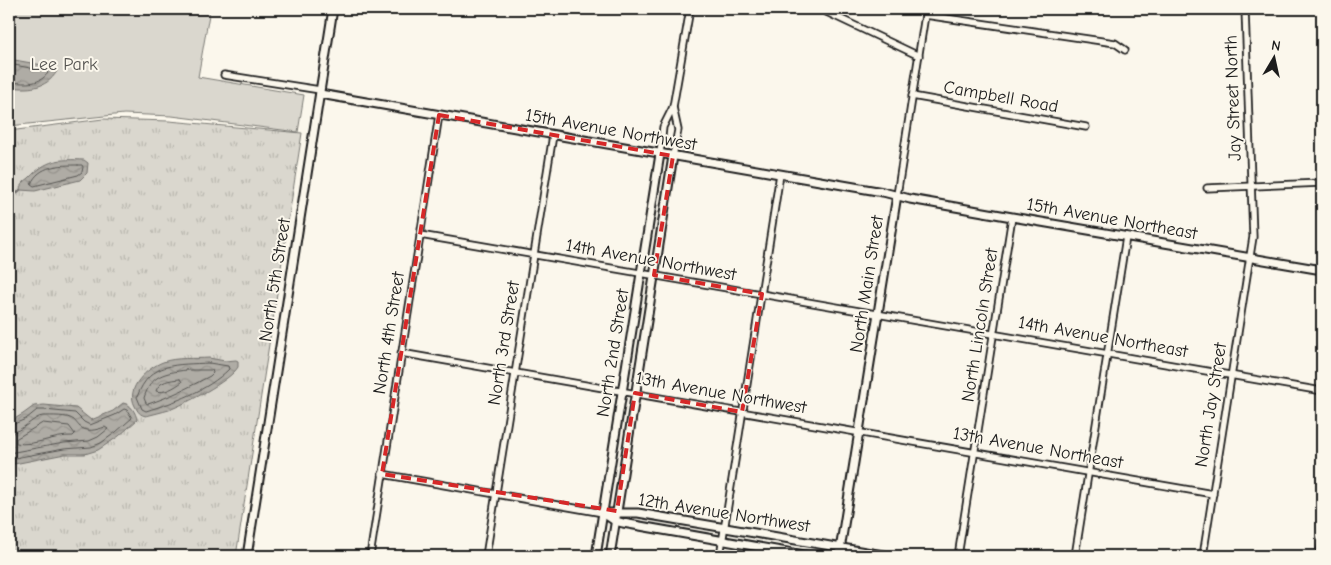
<svg xmlns="http://www.w3.org/2000/svg" width="1331" height="565" viewBox="0 0 1331 565" font-family="'Comic Neue',sans-serif">
	<defs>
		<pattern id="grass-tufts" width="24" height="20" patternUnits="userSpaceOnUse" patternTransform="scale(1.25)"><rect width="24" height="20" fill="#dad7ce"/><path d="M3 7l-1-3M5 7V3M7 7l1-3M15 17l-1-3M17 17v-4M19 17l1-3" fill="none" stroke="#bab8b0"/></pattern>
		<pattern id="water-waves" width="16" height="10" patternUnits="userSpaceOnUse" patternTransform="scale(1.25)"><rect width="16" height="10" fill="#afaca5"/><path d="M0 5q4-4 8 0t8 0" fill="none" stroke="#96938d"/></pattern>
	</defs>
	<rect width="100%" height="100%" fill="#fbf7ec"/>
	<filter id="ink" filterUnits="userSpaceOnUse"><feTurbulence type="fractalNoise" baseFrequency=".02" numOctaves="2"/><feDisplacementMap in="SourceGraphic" scale="10" xChannelSelector="R" yChannelSelector="G"/><feConvolveMatrix kernelMatrix="1 2 1 2 8 2 1 2 1" color-interpolation-filters="sRGB"/></filter>
	<g filter="url(#ink)">
		<polygon fill="url(#grass-tufts)" stroke="#7b7a75" points="103,119 169,121 302,133 236,556 9,556 9,131"/>
		<polygon fill="#dad7ce" stroke="#7b7a75" points="9,9 210,9 198,77 304,95 298,132 172,116 124,114 9,126"/>
		<g fill="url(#water-waves)" stroke="#74726e">
			<path d="M9,59L48,66L56,69L57,71C46,90 27,89 9,87Z"/>
			<path d="M84,160L88,163L87,173L80,180L35,191L20,190C20,184 24,182 29,178C47,159 59,159 84,160Z"/>
			<path d="M209,358L225,361L236,360L238,361V367C230,381 185,404 169,410C162,412 154,414 146,416C140,415 138,412 135,406C125,388 147,368 163,362C176,357 195,359 209,358Z"/>
			<path d="M123,403C131,404 136,413 137,420L119,436L98,450L85,454H65L9,465V422L23,414L34,406L44,405L76,408L91,420L113,411Z"/>
		</g>
		<g fill="none" stroke-linecap="round" stroke-linejoin="round">
			<g stroke="#575653" stroke-width="1">
				<path d="M9,64L46,71L48,73C38,86 24,83 9,82"/>
				<path d="M78,165H82L83,167L82,172L78,175L34,186L31,184C39,165 60,165 78,165Z"/>
				<path d="M209,363L228,366L229,369C207,391 175,402 146,411L142,409L137,397C150,361 177,365 209,363Z"/>
				<path d="M186,370H212L213,373L210,376C189,387 170,397 148,404L146,403L144,398C151,375 164,373 186,370Z"/>
				<path d="M180,379L182,382C175,387 164,394 156,391C159,381 170,380 180,379Z"/>
				<path d="M43,423L69,426L75,434L73,436C54,435 33,447 16,443V439Z"/>
				<polyline points="9,426 26,419 37,410 44,410 75,413 84,422 90,425 115,415 124,409 127,410 132,418 116,432 101,443 91,447 64,449 9,459"/>
				<path d="M9,433C23,432 34,416 43,416C51,416 68,415 74,420C75,421 79,426 79,426C87,433 96,430 105,427L108,429L98,437L89,441L64,443L9,453"/>
			</g>
			<polyline stroke="#74726e" stroke-width="2" points="9,201 20,190"/>
			<defs>
				<g id="minor">
					<polyline points="820,9 919,56"/>
					<polyline points="224,75 320,90"/>
					<polyline points="912,96 1086,127"/>
					<polyline points="660,154 663,127 673,107 690,9"/>
					<polyline points="673,156 678,130 673,107"/>
					<polyline points="1207,188 1322,183"/>
					<polyline points="897,195 925,15 1115,43 1125,50"/>
					<polyline points="420,235 1322,391"/>
					<polyline points="401,353 1213,494"/>
					<polyline points="382,474 603,513"/>
					<polyline points="370,556 439,115"/>
					<polyline points="486,556 553,135"/>
					<polyline points="720,556 780,174"/>
					<polyline points="958,556 1012,217"/>
					<polyline points="1075,556 1126,237"/>
					<polyline points="1203,556 1253,237 1245,9"/>
					<polyline points="1320,556 1322,540"/>
				</g>
				<g id="tertiary">
					<polyline points="320,94 883,192 910,199 1012,217 1322,270"/>
					<polyline points="603,513 638,513 889,556"/>
					<polyline points="603,513 615,521 623,523 810,556"/>
					<polyline points="247,556 333,9"/>
					<polyline points="596,556 660,154"/>
					<polyline points="610,556 673,156"/>
					<polyline points="839,556 897,195"/>
				</g>
			</defs>
			<use href="#minor" stroke="#1c1c1c" stroke-width="9"/>
			<use href="#tertiary" stroke="#1c1c1c" stroke-width="11"/>
			<use href="#minor" stroke="#fbf7ec" stroke-width="5.5"/>
			<use href="#tertiary" stroke="#fbf7ec" stroke-width="7"/>
		</g>
	</g>
	<path fill="none" stroke="#d62828" stroke-width="4" stroke-dasharray="10 6" stroke-linejoin="round" d="M439,115L673,156L654,275L762,294L742,412L635,393L617,511L382,474Z"/>
	<g text-anchor="middle" dominant-baseline="central" stroke-width="4" stroke-linejoin="round" paint-order="stroke">
		<g font-size="18" fill="#555451" stroke="#fbf7ec">
			<text x="64" y="64">Lee Park</text>
		</g>
		<g font-size="18" fill="#1c1c1c" stroke="#fbf7ec">
			<text transform="translate(1001 97) rotate(10)">Campbell Road</text>
			<text transform="translate(1233 98) rotate(-92)">Jay Street North</text>
			<text transform="translate(611 130) rotate(10)">15th Avenue Northwest</text>
			<text transform="translate(1112 219) rotate(10)">15th Avenue Northeast</text>
			<text transform="translate(651 260) rotate(10)">14th Avenue Northwest</text>
			<text transform="translate(275 280) rotate(-81)">North 5th Street</text>
			<text transform="translate(867 284) rotate(-81)">North Main Street</text>
			<text transform="translate(980 325) rotate(-81)">North Lincoln Street</text>
			<text transform="translate(389 333) rotate(-81)">North 4th Street</text>
			<text transform="translate(1103 337) rotate(10)">14th Avenue Northeast</text>
			<text transform="translate(504 343) rotate(-81)">North 3rd Street</text>
			<text transform="translate(613 353) rotate(-81)">North 2nd Street</text>
			<text transform="translate(721 393) rotate(10)">13th Avenue Northwest</text>
			<text transform="translate(1211 405) rotate(-81)">North Jay Street</text>
			<text transform="translate(1038 448) rotate(10)">13th Avenue Northeast</text>
			<text transform="translate(724 513) rotate(9)">12th Avenue Northwest</text>
		</g>
	</g>
	<rect width="1331" height="565" fill="none" stroke="#fbf7ec" stroke-width="30"/>
	<rect x="15" y="15" width="1301" height="535" fill="none" stroke="#1c1c1c" stroke-width="2" filter="url(#ink)"/>
	<g transform="translate(1274 58) rotate(9)" stroke="#fbf7ec" stroke-width="4" paint-order="stroke">
	<path d="M0-4L9 19L0 12L-9 19Z" fill="#1c1c1c"/>
	<text y="-8" font-size="14" font-weight="bold" text-anchor="middle" fill="#1c1c1c">N</text>
	</g>
</svg>
